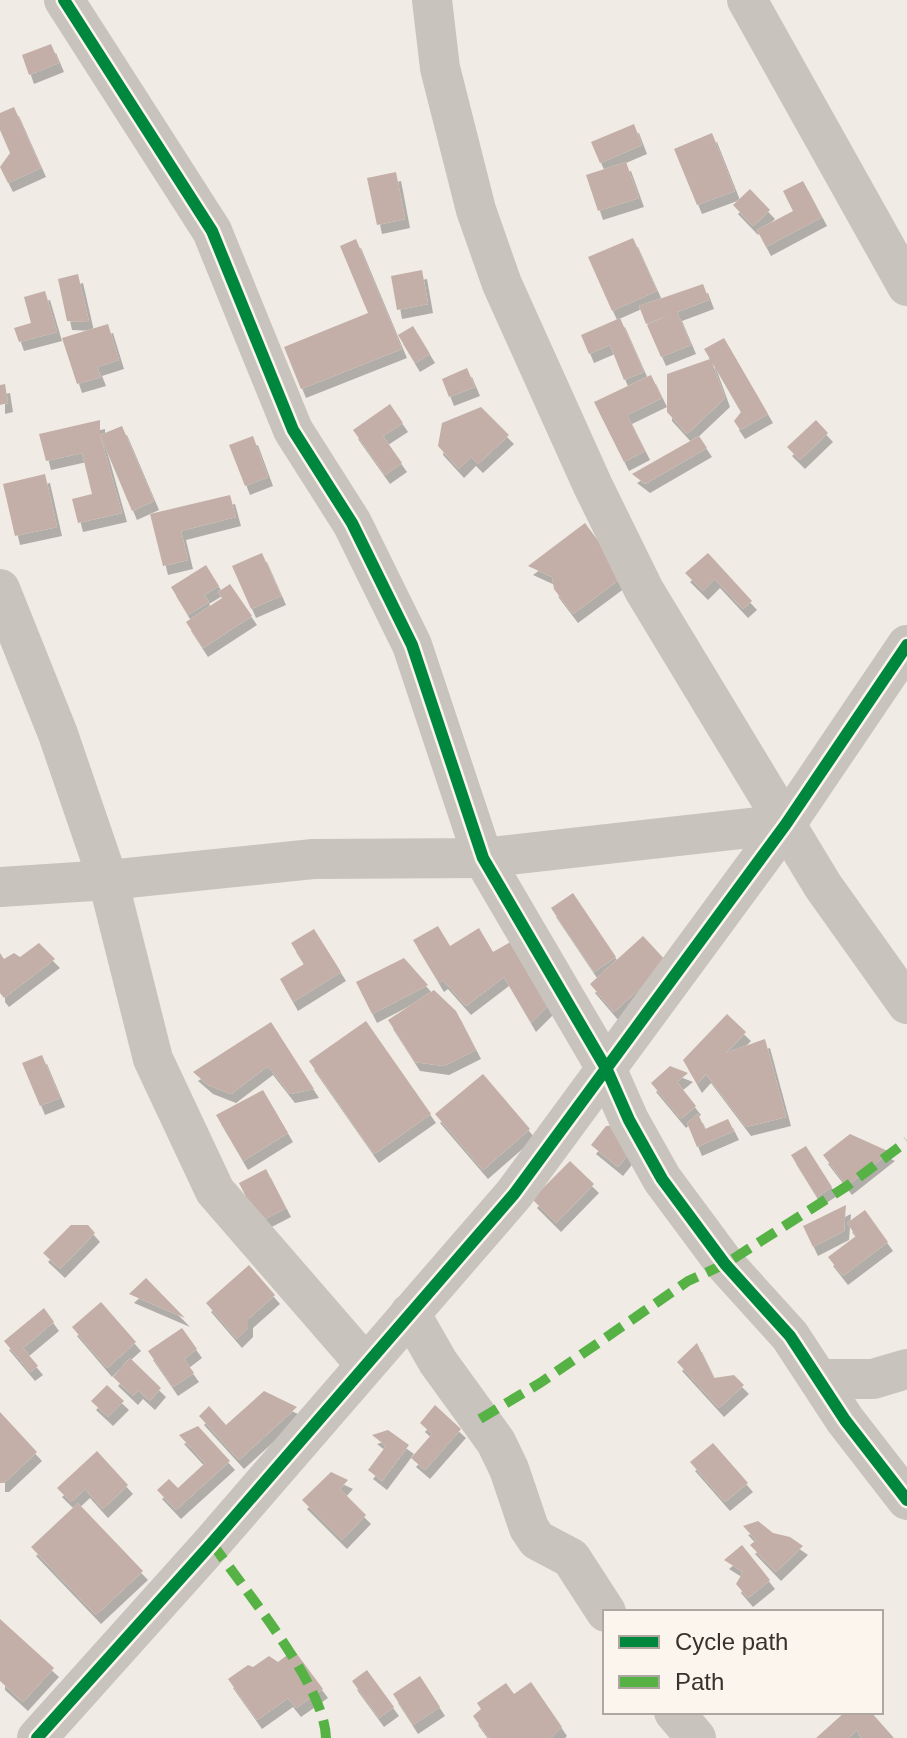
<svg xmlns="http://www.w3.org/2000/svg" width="907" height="1738" viewBox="0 0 907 1738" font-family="Helvetica,sans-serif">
	<defs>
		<filter id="shadow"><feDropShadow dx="5" dy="9" stdDeviation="0" flood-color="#0004"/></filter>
	</defs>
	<rect width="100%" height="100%" fill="#f0ebe5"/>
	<g fill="#c3afa7" filter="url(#shadow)">
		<polygon points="51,44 59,63 29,75 22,55"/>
		<polygon points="14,107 41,168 8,183 0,167 10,153 0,130 0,113"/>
		<polygon points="634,124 642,145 600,163 591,142"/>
		<polygon points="712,133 735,191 697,205 674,149"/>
		<polygon points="626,162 639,198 598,211 586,175"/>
		<polygon points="396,172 405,219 377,225 367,178"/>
		<polygon points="803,181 822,217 766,247 757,230 793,211 783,191"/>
		<polygon points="750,189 770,210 753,226 733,205"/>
		<polygon points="633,238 657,291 612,311 588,257"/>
		<polygon points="356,239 402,349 301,389 284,347 368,313 340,246"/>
		<polygon points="422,270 428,304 397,310 391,276"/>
		<polygon points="78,274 89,322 67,321 58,279"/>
		<polygon points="703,284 709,300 677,312 691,345 661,357 647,325 669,315 646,324 639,306"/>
		<polygon points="45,291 57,332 19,342 14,328 31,323 24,297"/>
		<polygon points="620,318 644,372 624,380 610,345 589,354 581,335"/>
		<polygon points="108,324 119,360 97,367 101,377 77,384 62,338"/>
		<polygon points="413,326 430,354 415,363 398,335"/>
		<polygon points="724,338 768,414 740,430 734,421 741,412 712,362 725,398 687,434 667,412 667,374 710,359 704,349"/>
		<polygon points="467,368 475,387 449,397 442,379"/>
		<polygon points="651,375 662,398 627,415 645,451 624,462 594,402"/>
		<polygon points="5,384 8,403 0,405 0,385"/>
		<polygon points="390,404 403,423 383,436 402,463 385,475 353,430"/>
		<polygon points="481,407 509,435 478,464 471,457 459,469 438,446 442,423"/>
		<polygon points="100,420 100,435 122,513 78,523 72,499 92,494 82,453 46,461 39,434"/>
		<polygon points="816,420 828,433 800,460 787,447"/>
		<polygon points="122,426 154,501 132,511 100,435"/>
		<polygon points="253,436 268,477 245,486 229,445"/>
		<polygon points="699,436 707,448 645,484 632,474"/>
		<polygon points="45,474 57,527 15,536 3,484"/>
		<polygon points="230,495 236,517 181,531 188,560 163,566 150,514"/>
		<polygon points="585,523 624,576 573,614 554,589 552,577 528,566"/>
		<polygon points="262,553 281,596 251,609 232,566"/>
		<polygon points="708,553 752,601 743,609 715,579 703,591 685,573"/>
		<polygon points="206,565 219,586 204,595 209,602 188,615 171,587"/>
		<polygon points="230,584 252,616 203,648 186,622 222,598 218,592"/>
		<polygon points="573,893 616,957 594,972 551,908"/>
		<polygon points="438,926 450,946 479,928 493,952 512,941 552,1002 531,1023 504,977 466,1006 443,980 439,983 413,940"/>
		<polygon points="314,929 341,972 293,1002 280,979 304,964 291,943"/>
		<polygon points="643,936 668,963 614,1012 590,984"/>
		<polygon points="39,943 55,959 4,998 0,993 0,953 4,959 14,953 20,957"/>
		<polygon points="404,958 428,985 372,1014 356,982"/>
		<polygon points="434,990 456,1011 476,1050 444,1066 415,1062 388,1020"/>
		<polygon points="727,1014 746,1032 726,1053 765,1039 786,1117 746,1127 706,1074 697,1084 683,1060"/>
		<polygon points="366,1021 431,1114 374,1154 309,1061"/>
		<polygon points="271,1022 314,1089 290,1094 268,1066 231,1094 208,1085 193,1072"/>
		<polygon points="42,1055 60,1098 40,1106 22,1063"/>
		<polygon points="670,1066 688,1073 677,1082 696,1106 681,1119 651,1083"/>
		<polygon points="483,1074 530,1129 483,1170 435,1114"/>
		<polygon points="263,1090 288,1133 243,1161 216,1115"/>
		<polygon points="698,1114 705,1129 728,1119 734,1131 697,1147 687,1123"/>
		<polygon points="627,1125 630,1152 618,1167 591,1145 606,1126"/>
		<polygon points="850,1134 890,1152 847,1186 823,1155"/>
		<polygon points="806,1146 832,1187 817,1197 791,1155"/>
		<polygon points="570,1161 594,1184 556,1223 532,1199"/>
		<polygon points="266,1169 286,1208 259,1222 239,1183"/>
		<polygon points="846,1205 844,1231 813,1247 803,1226"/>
		<polygon points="865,1210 888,1242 843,1276 828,1257 856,1236 847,1223"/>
		<polygon points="71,1225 88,1225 95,1233 60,1269 43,1253"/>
		<polygon points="249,1265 275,1295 248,1319 248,1328 237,1339 206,1303"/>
		<polygon points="146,1278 185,1318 129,1294"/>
		<polygon points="101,1302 136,1342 107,1368 72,1327"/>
		<polygon points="44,1308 54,1322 23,1348 38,1366 30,1372 4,1341"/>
		<polygon points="182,1328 197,1349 184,1359 194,1373 173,1387 148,1351"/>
		<polygon points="697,1343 714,1378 734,1375 744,1385 719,1408 677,1362"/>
		<polygon points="130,1358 161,1388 150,1401 138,1390 133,1396 113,1377"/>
		<polygon points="107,1385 124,1401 108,1417 91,1401"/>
		<polygon points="264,1391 297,1407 239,1460 199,1416 209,1406 226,1425"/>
		<polygon points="435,1405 461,1429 425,1470 411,1458 432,1434 420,1423"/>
		<polygon points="0,1412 37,1452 4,1483 0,1483"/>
		<polygon points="198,1426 230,1461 176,1510 157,1490 169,1479 178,1488 205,1463 179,1435"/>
		<polygon points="388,1430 409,1445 382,1481 368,1470 386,1446 372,1435"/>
		<polygon points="713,1443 748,1483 725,1502 690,1462"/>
		<polygon points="97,1451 128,1485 103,1509 85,1489 71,1502 57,1488"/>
		<polygon points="331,1472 348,1480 340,1489 366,1515 342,1540 302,1500"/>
		<polygon points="78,1503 143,1571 96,1615 31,1547"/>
		<polygon points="758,1521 773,1533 790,1537 803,1546 776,1572 750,1545 756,1540 743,1526"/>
		<polygon points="742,1545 770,1580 748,1598 736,1584 743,1572 724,1560"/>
		<polygon points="0,1619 54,1668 23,1702 0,1681"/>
		<polygon points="294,1650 323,1689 296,1708 288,1698 257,1720 228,1679 248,1665 253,1667 269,1656 278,1662"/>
		<polygon points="367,1670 394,1707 379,1718 352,1681"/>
		<polygon points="420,1676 440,1707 413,1725 393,1694"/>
		<polygon points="531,1682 562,1727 551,1738 489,1738 473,1716 481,1709 477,1703 506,1683 514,1694"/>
		<polygon points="845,1712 871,1712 894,1738 861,1738 857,1730 848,1738 816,1738"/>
	</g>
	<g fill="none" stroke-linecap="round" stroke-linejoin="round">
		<g stroke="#c9c3be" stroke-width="40">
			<polyline points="64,0 212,231 293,430 352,523 412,645 483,858 607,1070 629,1120 662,1179 725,1264 790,1336 845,1420 907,1500"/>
			<polyline points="432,0 440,68 476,210 502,284 593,486 644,590 823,886 907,1004"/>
			<polyline points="747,0 907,286"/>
			<polyline points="0,589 58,734 108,880 153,1059 215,1191 365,1364"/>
			<polyline points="0,887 108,880 313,859 483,858 786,824"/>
			<polyline points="410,1313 438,1362 496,1442 509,1469 529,1528 537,1540 571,1558 606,1612"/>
			<polyline points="821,1379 873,1379 907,1369"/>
			<polyline points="674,1712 696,1738"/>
			<polyline points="37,1738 212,1543 514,1194 786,824 907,645"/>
		</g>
		<g stroke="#57b246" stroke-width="10" stroke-dasharray="20 10" stroke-linecap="butt">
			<polyline points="480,1419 540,1383 688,1281 725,1264 847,1186 907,1141"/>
			<path d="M212,1543C244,1590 325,1685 326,1738"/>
		</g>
		<defs>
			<g id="cycleway">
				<polyline points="64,0 212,231 293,430 352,523 412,645 483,858 607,1070 629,1120 662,1179 725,1264 790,1336 845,1420 907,1500"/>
				<polyline points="37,1738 212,1543 514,1194 786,824 907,645"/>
			</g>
		</defs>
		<use href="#cycleway" stroke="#fbf5ee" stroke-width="17"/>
		<use href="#cycleway" stroke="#00873e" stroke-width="12"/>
	</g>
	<rect x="603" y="1610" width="280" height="104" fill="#fbf5ee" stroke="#aea6a0" stroke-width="2"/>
	<rect x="619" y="1636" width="40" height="12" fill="#00873e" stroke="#aea6a0" stroke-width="2"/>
	<text x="675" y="1650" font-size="24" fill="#3b302b">Cycle path</text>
	<rect x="619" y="1676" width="40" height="12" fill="#57b246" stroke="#aea6a0" stroke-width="2"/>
	<text x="675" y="1690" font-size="24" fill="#3b302b">Path</text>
</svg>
